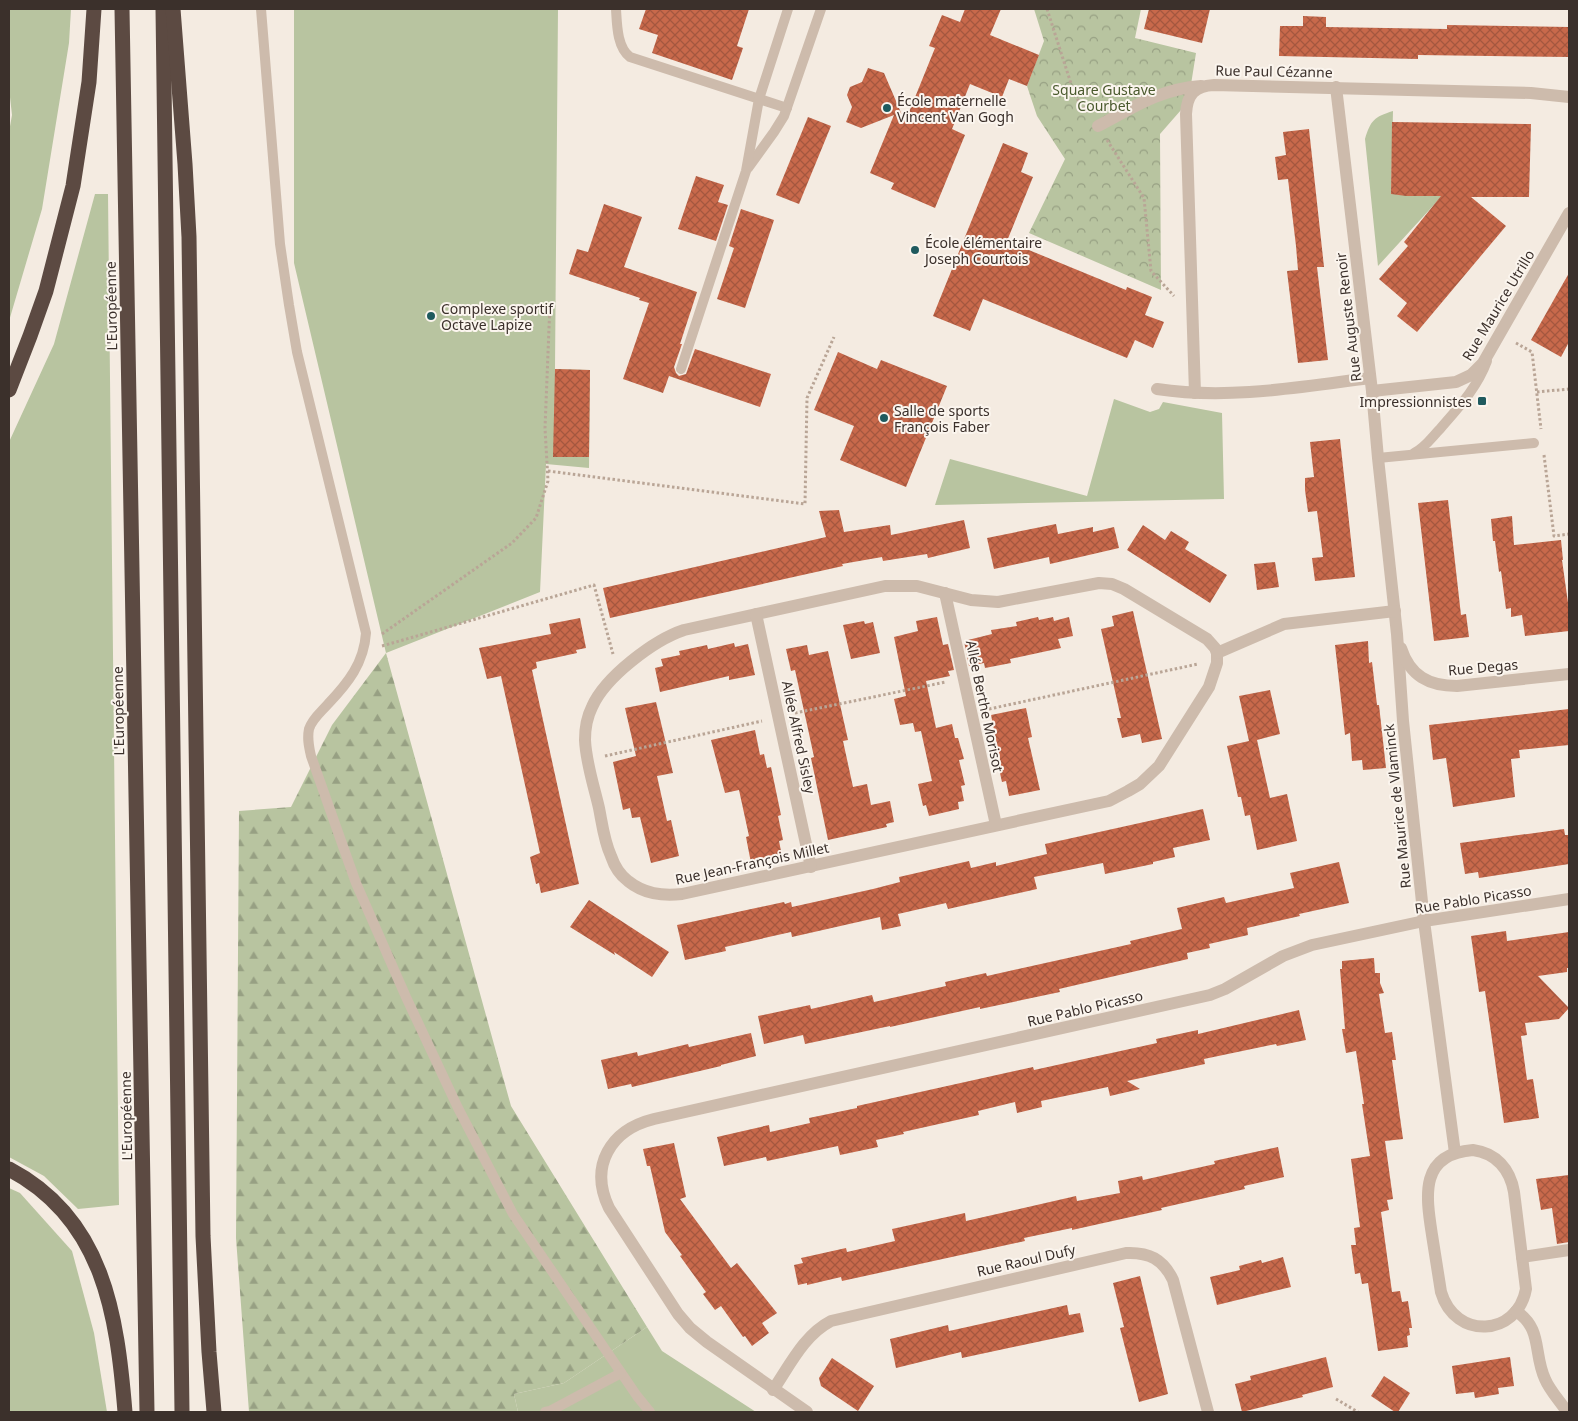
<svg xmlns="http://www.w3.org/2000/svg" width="1578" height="1421" viewBox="0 0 1578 1421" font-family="'Noto Sans',sans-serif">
	<defs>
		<pattern id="forest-firs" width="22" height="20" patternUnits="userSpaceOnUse" patternTransform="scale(1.25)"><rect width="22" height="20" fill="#b8c4a0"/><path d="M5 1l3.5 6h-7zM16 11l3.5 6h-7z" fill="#97a083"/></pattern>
		<pattern id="park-crowns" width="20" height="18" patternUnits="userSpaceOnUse" patternTransform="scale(1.25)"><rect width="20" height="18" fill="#b8c4a0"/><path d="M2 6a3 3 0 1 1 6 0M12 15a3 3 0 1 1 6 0" fill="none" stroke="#97a083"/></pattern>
		<pattern id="building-cross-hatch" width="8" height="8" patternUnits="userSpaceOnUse" patternTransform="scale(1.25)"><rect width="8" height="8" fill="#c8694b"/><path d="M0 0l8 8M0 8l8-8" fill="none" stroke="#a4573f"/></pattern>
	</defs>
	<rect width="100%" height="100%" fill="#f4ebe1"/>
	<g fill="#b8c4a0">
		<polygon points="9,9 71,9 69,43 42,209 9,321 9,132 12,115 9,88"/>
		<polygon points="294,9 558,9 555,369 590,370 589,468 546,464 540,592 386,653 294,263"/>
		<path d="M1393,111L1391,194L1442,196L1378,266L1365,139C1371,120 1374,117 1393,111Z"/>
		<polygon points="95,194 108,194 119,1205 78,1209 44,1176 9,1157 9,442 54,344"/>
		<polygon points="1114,399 1150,412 1159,409 1163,402 1222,413 1224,499 935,505 950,459 1087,496"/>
		<polygon points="9,1188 20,1193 72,1251 94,1333 107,1412 9,1412"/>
		<polygon points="647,1327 662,1351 756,1412 518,1412 514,1394 564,1383"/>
	</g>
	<polygon fill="url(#forest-firs)" points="386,653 511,1106 647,1327 564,1383 514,1394 518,1412 249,1412 236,1238 239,811 291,807 332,725"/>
	<polygon fill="url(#park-crowns)" points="1034,9 1141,9 1135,38 1196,53 1189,97 1181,110 1160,134 1161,290 1029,233 1065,159 1037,116 1027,86 1044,41"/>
	<g fill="url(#building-cross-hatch)">
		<polygon points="646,9 749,9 737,46 743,48 732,80 652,53 658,35 639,29"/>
		<polygon points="965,9 1001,9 990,35 1039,55 1027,86 1009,79 1002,97 970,84 952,129 965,135 935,208 891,189 894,183 870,173 894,115 861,128 846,122 852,107 847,95 850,87 862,82 868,68 884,73 905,122 935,48 929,46 942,15 960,22"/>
		<polygon points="1149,9 1210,9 1202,43 1144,29"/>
		<polygon points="1303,16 1326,17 1326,27 1447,29 1447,25 1569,27 1569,57 1418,55 1418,59 1279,56 1280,26 1303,26"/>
		<polygon points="808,117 831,126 799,204 776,195"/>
		<polygon points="1392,122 1531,124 1529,197 1471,197 1506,226 1417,332 1397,316 1407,303 1379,279 1408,246 1404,242 1441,196 1406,196 1391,194"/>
		<polygon points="1309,129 1324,267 1317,267 1328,360 1298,363 1287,271 1298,270 1296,246 1288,179 1278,180 1275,157 1286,155 1283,132"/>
		<polygon points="1003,143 1028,153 1021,172 1033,177 1007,241 1126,290 1127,287 1152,297 1145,315 1164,322 1153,348 1135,340 1127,358 983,299 970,331 933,316"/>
		<polygon points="696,176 724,185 718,202 728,205 716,241 678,229"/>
		<polygon points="604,204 642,217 624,267 697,292 680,344 682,344 674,367 676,373 679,376 686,374 695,349 771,374 760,407 669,376 663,393 623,379 649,303 639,300 640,298 569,274 577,249 588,252"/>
		<polygon points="741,209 774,220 745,308 717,299 734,248 729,246"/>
		<polygon points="1569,273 1569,342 1561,357 1531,340"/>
		<polygon points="838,352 877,369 881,360 947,386 906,487 840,460 854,426 814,410"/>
		<polygon points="555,369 590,370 589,457 553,457"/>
		<polygon points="1340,439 1355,577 1315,581 1312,558 1323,557 1317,511 1308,512 1305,490 1305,478 1314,477 1310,442"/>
		<polygon points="1448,500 1461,615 1466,614 1469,637 1434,641 1418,503"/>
		<polygon points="839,510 844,532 890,525 891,535 964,520 970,548 928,558 927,554 883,561 882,557 842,564 843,566 610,618 603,588 826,537 819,511"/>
		<polygon points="1512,516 1514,545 1561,540 1563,560 1562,560 1569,610 1569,631 1525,636 1522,615 1511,617 1511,608 1506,609 1501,571 1499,572 1495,541 1493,541 1491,519"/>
		<polygon points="1056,524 1058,534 1093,527 1093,532 1114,527 1119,548 1050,564 1049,557 994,569 987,538"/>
		<polygon points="1143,525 1165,540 1171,531 1189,542 1185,549 1227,575 1210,603 1127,550"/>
		<polygon points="1275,562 1279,587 1257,590 1254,564"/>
		<polygon points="1133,611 1162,739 1142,743 1140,734 1122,738 1117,718 1121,718 1101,629 1114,626 1112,616"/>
		<polygon points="937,617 943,645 948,644 954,670 948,671 950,676 926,681 936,728 952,724 955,738 958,738 964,759 959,760 965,785 961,786 964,801 958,802 959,809 929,816 926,805 923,806 918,784 932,781 921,731 915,732 913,723 900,725 894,699 906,696 894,637 918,631 916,621"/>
		<polygon points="1038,617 1039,620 1053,617 1054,621 1069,617 1073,636 1058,639 1061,648 1010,659 1011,663 985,668 984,663 969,666 964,641 992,634 991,630 1017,626 1016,622"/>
		<polygon points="580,618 586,648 576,650 577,653 536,662 537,668 532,670 579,884 541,893 539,883 536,884 530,857 540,853 501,676 487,679 479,648 551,634 549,624"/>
		<polygon points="864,621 865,624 873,622 880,653 851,659 843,625"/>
		<polygon points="1368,641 1369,663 1372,662 1377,705 1379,705 1386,768 1363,770 1362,760 1352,761 1350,733 1345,735 1335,645"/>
		<polygon points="734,643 735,647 748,644 755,675 729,680 729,676 660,692 655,668 663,666 661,659 680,655 679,651 707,645 708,649"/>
		<polygon points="807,645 809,655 828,651 848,740 843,741 853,787 867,784 871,805 890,801 894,822 886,824 887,827 828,840 811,758 814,757 808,729 795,670 791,671 786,649"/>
		<polygon points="1270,690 1280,734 1257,740 1270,798 1287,794 1297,841 1257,850 1250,815 1245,816 1241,797 1238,797 1227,746 1249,741 1239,696"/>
		<polygon points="656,702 673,773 657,776 667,821 671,820 679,856 651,863 640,817 632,818 630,808 623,810 613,762 636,756 625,708"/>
		<polygon points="1026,708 1032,737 1028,738 1040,790 1009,796 1006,781 1002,782 997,760 1000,759 991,715"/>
		<polygon points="1569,709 1569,745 1519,750 1520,758 1511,759 1515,797 1453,807 1446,758 1433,760 1429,725"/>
		<polygon points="755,730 760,755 764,754 767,768 771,767 781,815 778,816 783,840 779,841 782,856 751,863 746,837 749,836 739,790 725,793 711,740"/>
		<polygon points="1203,809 1210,840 1173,848 1175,857 1153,862 1153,864 1105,874 1103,863 1034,877 1037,889 948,909 946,903 898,914 901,926 882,930 880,917 792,937 791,932 725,947 726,951 685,960 677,925 784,902 785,904 791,902 792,907 873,889 900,882 899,877 969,861 971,868 996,862 996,866 1047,854 1045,844"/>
		<polygon points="1564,829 1565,835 1569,835 1569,864 1479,878 1478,872 1465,874 1460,843"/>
		<polygon points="1339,862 1349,903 1299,914 1300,916 1247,928 1248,935 1209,944 1210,948 1187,953 1188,959 1059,989 1060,992 980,1009 980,1007 890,1027 890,1026 805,1044 803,1035 764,1044 758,1016 810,1005 811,1009 872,995 874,1002 946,986 945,982 986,973 987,976 1131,944 1130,941 1182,929 1177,908 1224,897 1226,903 1294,888 1290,873"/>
		<polygon points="589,900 669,952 652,977 614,952 615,955 570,927"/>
		<polygon points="1506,931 1507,941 1569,932 1569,968 1567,968 1567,972 1538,976 1569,1008 1559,1019 1525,1023 1527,1035 1521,1036 1527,1080 1533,1079 1539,1118 1504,1123 1485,991 1479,992 1471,936"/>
		<polygon points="1374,958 1375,973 1380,973 1380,983 1384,993 1379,994 1385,1033 1392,1032 1396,1060 1392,1060 1403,1139 1385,1141 1393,1199 1387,1200 1389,1210 1381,1212 1392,1292 1400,1291 1402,1302 1408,1301 1412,1328 1409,1328 1410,1335 1407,1336 1408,1347 1378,1351 1368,1283 1362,1284 1360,1273 1355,1274 1351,1245 1356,1245 1354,1228 1360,1227 1351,1159 1370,1156 1362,1104 1364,1104 1356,1051 1346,1053 1342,1029 1345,1029 1340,969 1342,969 1342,961"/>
		<polygon points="1299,1010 1306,1040 1277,1046 1276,1044 1204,1059 1205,1064 1127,1081 1140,1089 1110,1096 1108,1087 1041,1101 1042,1107 1017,1113 1015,1102 978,1111 979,1115 903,1132 904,1134 876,1140 878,1147 840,1155 838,1146 767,1161 766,1157 724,1166 717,1137 769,1125 770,1132 810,1123 809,1118 857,1108 857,1106 1033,1067 1034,1070 1157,1043 1156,1039 1198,1030 1198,1034"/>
		<polygon points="751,1033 756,1056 721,1065 721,1066 632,1087 631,1084 608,1089 601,1060 637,1052 638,1056 688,1044 689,1047"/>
		<polygon points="674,1143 686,1197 680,1199 731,1268 737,1263 777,1313 762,1323 769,1333 752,1346 745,1336 743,1337 721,1306 715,1310 703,1294 706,1292 680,1256 682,1255 665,1232 650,1166 647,1166 643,1149"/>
		<polygon points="1278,1147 1284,1177 1244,1186 1245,1189 1161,1208 1162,1210 1072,1230 1072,1228 1024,1238 1025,1241 842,1281 841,1277 807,1285 807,1283 798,1285 794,1265 803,1263 801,1258 846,1248 847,1252 895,1241 892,1229 965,1213 966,1221 1076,1196 1077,1201 1120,1193 1118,1181 1142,1176 1143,1180 1215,1164 1214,1161"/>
		<polygon points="1569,1175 1569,1242 1557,1244 1552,1208 1541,1210 1536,1179"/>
		<polygon points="1283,1257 1291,1287 1217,1305 1210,1277 1240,1270 1239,1266 1261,1260 1262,1263"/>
		<polygon points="1140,1276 1168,1394 1139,1402 1120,1328 1124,1327 1113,1283"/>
		<polygon points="1067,1305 1069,1315 1080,1313 1084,1332 962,1358 961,1352 896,1368 890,1339 948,1325 949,1331"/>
		<polygon points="1326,1357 1333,1387 1302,1395 1303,1397 1242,1412 1235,1384 1251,1380 1250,1376"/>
		<polygon points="1510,1357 1514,1386 1498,1388 1499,1394 1475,1398 1474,1392 1456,1394 1452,1366"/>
		<polygon points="832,1358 874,1386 858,1411 821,1386 819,1378"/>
		<polygon points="1384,1376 1410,1393 1398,1412 1395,1412 1371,1396"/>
	</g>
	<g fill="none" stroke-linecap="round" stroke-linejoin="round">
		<g stroke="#b9a596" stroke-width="3" stroke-dasharray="2.5 2.5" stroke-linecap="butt">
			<polyline points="1047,9 1075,96 1087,112"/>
			<polyline points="1107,140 1144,198 1151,271 1174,296"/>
			<polyline points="1516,343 1532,352 1541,429"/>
			<polyline points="1537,392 1569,389"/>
			<polyline points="1544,455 1554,536 1569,534"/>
			<polyline points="548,471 805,504 807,398 834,337"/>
			<polyline points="382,634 512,543 536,518 548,481 545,428 550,303"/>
			<polyline points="382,646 594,585 613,654"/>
			<polyline points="989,709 1198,664"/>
			<polyline points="795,713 946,682"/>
			<polyline points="605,756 762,721"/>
			<polyline points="1336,1399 1358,1412"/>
		</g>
		<g stroke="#cdbbac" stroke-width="10">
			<path d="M261,9L280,244L289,305L297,352L366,633C364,663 348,683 328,704C321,712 312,719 309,729C307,739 309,747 311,756L356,883L406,997L458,1108L513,1214L637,1396L650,1412"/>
			<path d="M616,9C617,25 617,47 630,57L787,108"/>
			<polyline points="748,168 774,132 784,116 821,9"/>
			<polyline points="681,369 746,171 759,99 788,9"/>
			<path d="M1414,453C1425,448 1432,437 1440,429C1458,408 1477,388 1487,361"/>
			<polyline points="1378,458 1534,443"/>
			<polyline points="545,1412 550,1411 621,1373"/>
		</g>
		<g stroke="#cdbbac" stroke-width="12">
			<polyline points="1336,87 1372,391 1378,458 1397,634 1403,721 1424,921 1455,1153"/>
			<path d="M1098,126C1134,107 1160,89 1201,86"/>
			<path d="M1157,389C1228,400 1300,387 1370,378"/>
			<polyline points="1372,391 1456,382 1471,375 1483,363 1569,213"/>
			<path d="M1195,393L1186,114C1187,95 1194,86 1214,85L1531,93L1569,97"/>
			<path d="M1099,583L1112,584L1124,589L1207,639L1215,648L1217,653V663L1209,687L1159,766L1140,784L1128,791L1109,801L1095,804L682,894C662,896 644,894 628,881C620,875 614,865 611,856C604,841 602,823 599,808C594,786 586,763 585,740C585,729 587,717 592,707C605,677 654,640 684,630L885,586H917L971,600L998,602Z"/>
			<polyline points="945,593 996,825"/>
			<polyline points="756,614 811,867"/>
			<path d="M1401,648C1410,676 1429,686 1457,686L1569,674"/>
			<polyline points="1217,653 1284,624 1395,611"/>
			<path d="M1473,1150C1496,1153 1510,1169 1514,1192L1526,1289C1517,1337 1455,1340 1441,1292C1438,1273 1435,1254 1432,1235C1426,1196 1419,1154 1473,1150Z"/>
			<polyline points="1522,1257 1569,1250"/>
			<path d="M1516,1311C1543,1329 1533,1353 1545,1379C1550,1391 1560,1401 1567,1412"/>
			<path d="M773,1390C790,1365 804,1335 831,1321L1126,1253C1149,1252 1163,1259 1173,1280L1208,1412"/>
			<path d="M807,1412L707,1342L690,1328L678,1314L609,1208C589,1166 610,1130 654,1119L1210,995L1225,989L1283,956L1312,945L1424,921L1569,899"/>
		</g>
		<g stroke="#5c4a42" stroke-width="15">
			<polyline points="122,9 147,1412"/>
			<polyline points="163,9 182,1412"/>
			<polyline points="173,9 185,164 189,237 203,1236 209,1352 214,1412"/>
			<polyline points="9,390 30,336 46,291 73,186 89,82 94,9"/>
			<path d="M9,1169C104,1219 117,1315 125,1412"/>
		</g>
	</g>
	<g fill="#1f5a5e" stroke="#fbf5ee" stroke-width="2">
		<circle cx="887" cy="108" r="5"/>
		<circle cx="915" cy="250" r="5"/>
		<circle cx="431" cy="316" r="5"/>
		<rect x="1477" y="396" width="10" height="10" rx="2.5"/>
		<circle cx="884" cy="418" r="5"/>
	</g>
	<g text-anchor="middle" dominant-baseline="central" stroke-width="4" stroke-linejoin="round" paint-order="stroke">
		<g font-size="14" fill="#3b302b" stroke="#fbf5ee">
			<text transform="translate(1274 71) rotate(1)">Rue Paul Cézanne</text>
			<text transform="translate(1498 305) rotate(-59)">Rue Maurice Utrillo</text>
			<text transform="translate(111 306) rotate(-91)">L'Européenne</text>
			<text transform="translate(1348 317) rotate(-97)">Rue Auguste Renoir</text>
			<text transform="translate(1483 667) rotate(-5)">Rue Degas</text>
			<text transform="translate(985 706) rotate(78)">Allée Berthe Morisot</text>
			<text transform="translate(118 711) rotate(-91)">L'Européenne</text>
			<text transform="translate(799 737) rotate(78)">Allée Alfred Sisley</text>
			<text transform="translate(1397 806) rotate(-96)">Rue Maurice de Vlaminck</text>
			<text transform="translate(752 863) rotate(-12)">Rue Jean-François Millet</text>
			<text transform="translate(1473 899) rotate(-9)">Rue Pablo Picasso</text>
			<text transform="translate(1085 1008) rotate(-13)">Rue Pablo Picasso</text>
			<text transform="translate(126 1116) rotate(-91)">L'Européenne</text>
			<text transform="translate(1026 1260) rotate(-13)">Rue Raoul Dufy</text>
		</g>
		<g font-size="14" fill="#4a5a2e" stroke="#fbf5ee">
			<text x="1104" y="89">Square Gustave<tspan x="1104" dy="16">Courbet</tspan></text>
		</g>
		<g font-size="14" fill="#3b302b" stroke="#fbf5ee" text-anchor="start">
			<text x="897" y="100">École maternelle<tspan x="897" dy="16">Vincent Van Gogh</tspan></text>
			<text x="925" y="242">École élémentaire<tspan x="925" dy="16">Joseph Courtois</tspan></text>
			<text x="441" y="308">Complexe sportif<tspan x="441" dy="16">Octave Lapize</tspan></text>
			<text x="1472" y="401" text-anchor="end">Impressionnistes</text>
			<text x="894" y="410">Salle de sports<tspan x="894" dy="16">François Faber</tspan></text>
		</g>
	</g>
	<rect width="1578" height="1421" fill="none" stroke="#3b302b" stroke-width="20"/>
</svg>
